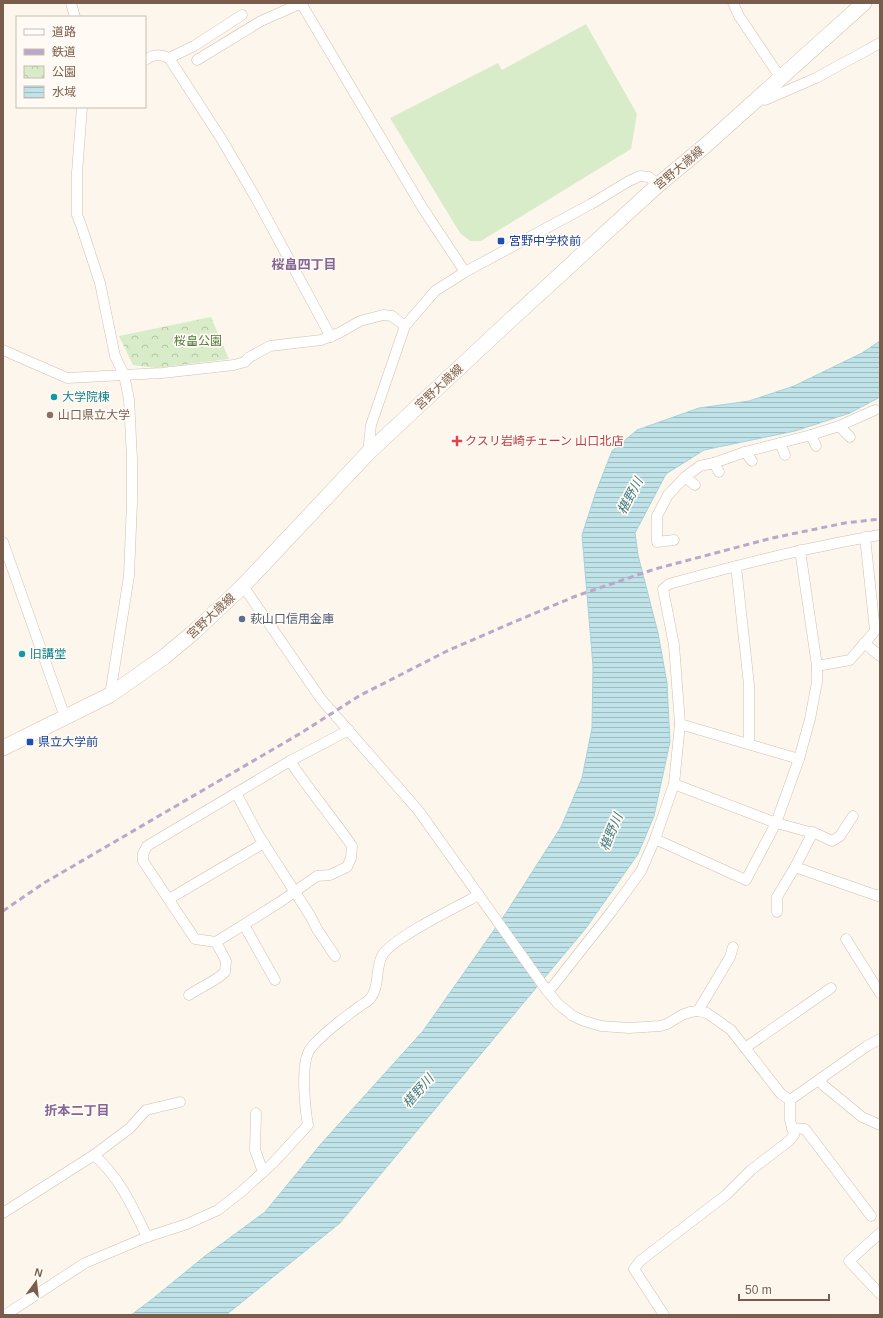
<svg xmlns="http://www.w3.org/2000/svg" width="883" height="1318" viewBox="0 0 883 1318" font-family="Helvetica,'Noto Sans JP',sans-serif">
	<defs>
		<pattern id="park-crowns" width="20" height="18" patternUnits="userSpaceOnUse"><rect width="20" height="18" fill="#d8ecc9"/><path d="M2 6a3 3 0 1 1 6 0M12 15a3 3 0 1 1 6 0" fill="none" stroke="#b4c2a5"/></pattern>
		<pattern id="water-rules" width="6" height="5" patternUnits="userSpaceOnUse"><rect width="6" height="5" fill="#bfe3e8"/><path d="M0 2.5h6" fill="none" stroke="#a0bbbe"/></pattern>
	</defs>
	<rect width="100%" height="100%" fill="#fdf6ec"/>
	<polygon fill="url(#park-crowns)" points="211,317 229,359 155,368 133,365 119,336"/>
	<polygon fill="#d8ecc9" points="586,24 637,114 631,149 481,241 470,241 460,233 390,118 498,63 502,70"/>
	<polygon fill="url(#water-rules)" stroke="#a5d3da" points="880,341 880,397 850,413 795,431 704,450 666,474 635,533 638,555 658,633 667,683 670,742 654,816 638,854 586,928 340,1223 226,1315 131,1315 150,1301 205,1256 265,1212 320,1145 423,1031 506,913 561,827 582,778 592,728 593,666 582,535 596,492 612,451 637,430 699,408 749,401 794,386 862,353"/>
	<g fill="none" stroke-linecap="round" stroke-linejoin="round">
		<defs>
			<g id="street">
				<polyline points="71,3 75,17"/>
				<polyline points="301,3 422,207 465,272"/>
				<polyline points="733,3 739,16 780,77"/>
				<polyline points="169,58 222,140 257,200 331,337"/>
				<path d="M145,60C154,54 160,54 169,58L194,46L242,15"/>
				<polyline points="197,60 261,21 302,3"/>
				<polyline points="757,98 765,100 816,78 880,43"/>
				<polyline points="82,107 77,173 77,215 81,225 100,283 115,356 124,375 129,399 132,459 132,502 129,576 110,695"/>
				<polyline points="3,350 67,378 162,373 234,365 245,362 248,358 270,346 321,340 339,333 360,321 383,315 392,316 405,326"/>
				<polyline points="850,437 839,426 875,410"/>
				<polyline points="816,446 811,435 839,426"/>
				<polyline points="368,453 371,425 405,326 435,291 465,272 591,204 629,181 640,176 649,177 658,185"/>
				<polyline points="785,455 780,443 811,435"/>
				<polyline points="752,461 745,452 780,443"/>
				<polyline points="719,472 714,463 745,452"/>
				<polyline points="695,485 685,477 700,466 714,463"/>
				<polyline points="674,540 657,542 657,516 668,495 685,477"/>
				<polyline points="3,542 65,717"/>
				<polyline points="736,566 749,685 749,738 748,743"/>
				<polyline points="243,586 321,699 418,810 545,988 558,1004 573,1016 584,1021 601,1026 629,1028 660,1026 667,1024 682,1015 690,1012 698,1011 707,1013 731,1030 781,1094 790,1100"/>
				<polyline points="864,643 880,656"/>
				<polyline points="817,666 850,660 875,631 865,537"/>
				<polyline points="680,724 799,759"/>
				<polyline points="674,784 776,823 817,834 832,841 840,836 853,816"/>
				<polyline points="236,793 259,836 311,917 317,929 335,956"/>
				<polyline points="813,832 795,867 878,896 880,894"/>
				<polyline points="655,839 746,880 776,823 799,759 810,719 817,682 817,666 800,550"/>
				<polyline points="169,899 264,843"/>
				<polyline points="777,912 777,897 795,867"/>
				<polyline points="244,925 275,980"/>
				<polyline points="846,939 880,993"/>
				<path d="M216,942L280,902L317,876L330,875L347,867L351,858L352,846C332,817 309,790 290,761"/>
				<path d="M547,991L553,986L612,911L641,871L655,839L674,784L680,724L674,645L663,589L669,584C720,570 771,556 823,546C842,542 861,538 880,535"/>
				<path d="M189,995C200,987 215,982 225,972L226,961L216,942L195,939L143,861V854L147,846L290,761L349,730"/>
				<polyline points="698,1011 730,957 733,947"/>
				<polyline points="745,1048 831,988"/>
				<polyline points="820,1079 823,1085 862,1117 880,1125"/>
				<polyline points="790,1100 867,1046 880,1039"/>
				<polyline points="256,1113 255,1150 263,1172"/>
				<polyline points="792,1128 805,1129 871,1216"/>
				<polyline points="94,1155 130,1128 146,1110 180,1102"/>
				<path d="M3,1213L94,1155C120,1178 132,1206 147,1237L85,1263L5,1315"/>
				<polyline points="880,1233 849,1261 880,1294"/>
				<path d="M147,1237L187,1224L218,1210L241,1192L273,1163L308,1125C305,1109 301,1068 308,1053C311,1044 332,1028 340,1021C347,1016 353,1011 360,1006C363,1004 367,1002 370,999C380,987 375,969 382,956C390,939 460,905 479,895"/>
				<polyline points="664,1315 634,1269 640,1261 726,1195 751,1170 789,1141 794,1135 790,1120 790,1100"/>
			</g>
			<polyline id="secondary" points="3,748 110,695 164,657 194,632 243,586 368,453 504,326 658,185 706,145 864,3"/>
		</defs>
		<use href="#street" stroke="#d1beb0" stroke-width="11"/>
		<use href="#secondary" stroke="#d6c0b0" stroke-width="16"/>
		<use href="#street" stroke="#fff" stroke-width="10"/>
		<use href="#secondary" stroke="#fff" stroke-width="15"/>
		<polyline stroke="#b9a8c9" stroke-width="3" stroke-dasharray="6 4" stroke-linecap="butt" points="3,911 44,883 301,733 359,696 447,651 514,622 576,596 655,569 772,538 845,523 880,519"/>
	</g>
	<g fill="#1a4fb4" stroke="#fffaf3" stroke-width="1.5">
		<rect x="497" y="237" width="8" height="8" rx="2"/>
		<rect x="26" y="738" width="8" height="8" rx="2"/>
	</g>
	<g fill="#0f9aa8" stroke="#fffaf3" stroke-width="1.5">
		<circle cx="54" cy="397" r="4"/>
		<circle cx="22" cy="654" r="4"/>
	</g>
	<circle fill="#8d6e63" stroke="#fffaf3" stroke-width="1.5" cx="50" cy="415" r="4"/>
	<path fill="#e0444e" stroke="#fffaf3" stroke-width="1.5" d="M455 435h4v4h4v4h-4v4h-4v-4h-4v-4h4z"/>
	<circle fill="#5c6f8a" stroke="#fffaf3" stroke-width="1.5" cx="242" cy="619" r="4"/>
	<g text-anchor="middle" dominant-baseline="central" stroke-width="3.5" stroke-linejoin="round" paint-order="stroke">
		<g font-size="12" fill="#7a5c4d" stroke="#fffaf3">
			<text transform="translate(679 168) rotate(-40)">宮野大歳線</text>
			<text transform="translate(439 387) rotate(-43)">宮野大歳線</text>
			<text transform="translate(211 616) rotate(-43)">宮野大歳線</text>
		</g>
		<g font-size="12" fill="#164399" stroke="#fffaf3" text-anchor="start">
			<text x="509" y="241">宮野中学校前</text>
			<text x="38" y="742">県立大学前</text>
		</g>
		<g font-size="12" fill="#537a41" stroke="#fffaf3">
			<text x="198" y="341">桜畠公園</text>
		</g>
		<g font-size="12" fill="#0d838f" stroke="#fffaf3" text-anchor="start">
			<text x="62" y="397">大学院棟</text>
			<text x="30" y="654">旧講堂</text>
		</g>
		<g font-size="12" fill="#785e54" stroke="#fffaf3" text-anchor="start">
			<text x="58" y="415">山口県立大学</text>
		</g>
		<g font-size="12" fill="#be3a42" stroke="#fffaf3" text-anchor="start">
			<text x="465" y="441">クスリ岩崎チェーン 山口北店</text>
		</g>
		<g font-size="12" fill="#4e5e75" stroke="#fffaf3" text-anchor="start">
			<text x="250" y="619">萩山口信用金庫</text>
		</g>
		<g font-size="13" font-weight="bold" fill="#846695" stroke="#fffaf3">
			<text x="304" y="264">桜畠四丁目</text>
			<text x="77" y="1110">折本二丁目</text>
		</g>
		<g font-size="13" font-style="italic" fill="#437c86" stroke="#fffaf3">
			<text transform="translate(630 496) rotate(-62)">椹野川</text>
			<text transform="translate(611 832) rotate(-67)">椹野川</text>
			<text transform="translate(418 1091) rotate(-49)">椹野川</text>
		</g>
	</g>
	<rect width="883" height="1318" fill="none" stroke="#7a5c4d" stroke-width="8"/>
	<rect x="16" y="16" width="130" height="92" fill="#fffaf3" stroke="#cabbb1"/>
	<rect x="24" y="29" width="20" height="6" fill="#ffffff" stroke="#cabbb1"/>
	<text x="52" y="36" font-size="12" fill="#7a5c4d">道路</text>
	<rect x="24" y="49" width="20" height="6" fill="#b9a8c9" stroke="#cabbb1"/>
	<text x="52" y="56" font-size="12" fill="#7a5c4d">鉄道</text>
	<rect x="24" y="66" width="20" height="12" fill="url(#park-crowns)" stroke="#cabbb1"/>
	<text x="52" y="76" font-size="12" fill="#7a5c4d">公園</text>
	<rect x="24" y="86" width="20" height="12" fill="url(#water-rules)" stroke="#cabbb1"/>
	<text x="52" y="96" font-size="12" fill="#7a5c4d">水域</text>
	<g transform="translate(36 1282) rotate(15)" stroke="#fffaf3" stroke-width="3" paint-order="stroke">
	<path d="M0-3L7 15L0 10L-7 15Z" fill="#7a5c4d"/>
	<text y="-6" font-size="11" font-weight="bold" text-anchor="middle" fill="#7a5c4d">N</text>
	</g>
	<path d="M739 1294v6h90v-6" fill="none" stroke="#7a5c4d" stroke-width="2"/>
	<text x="745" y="1294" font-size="12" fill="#7a5c4d" stroke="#fffaf3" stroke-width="3" paint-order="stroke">50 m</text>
</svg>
